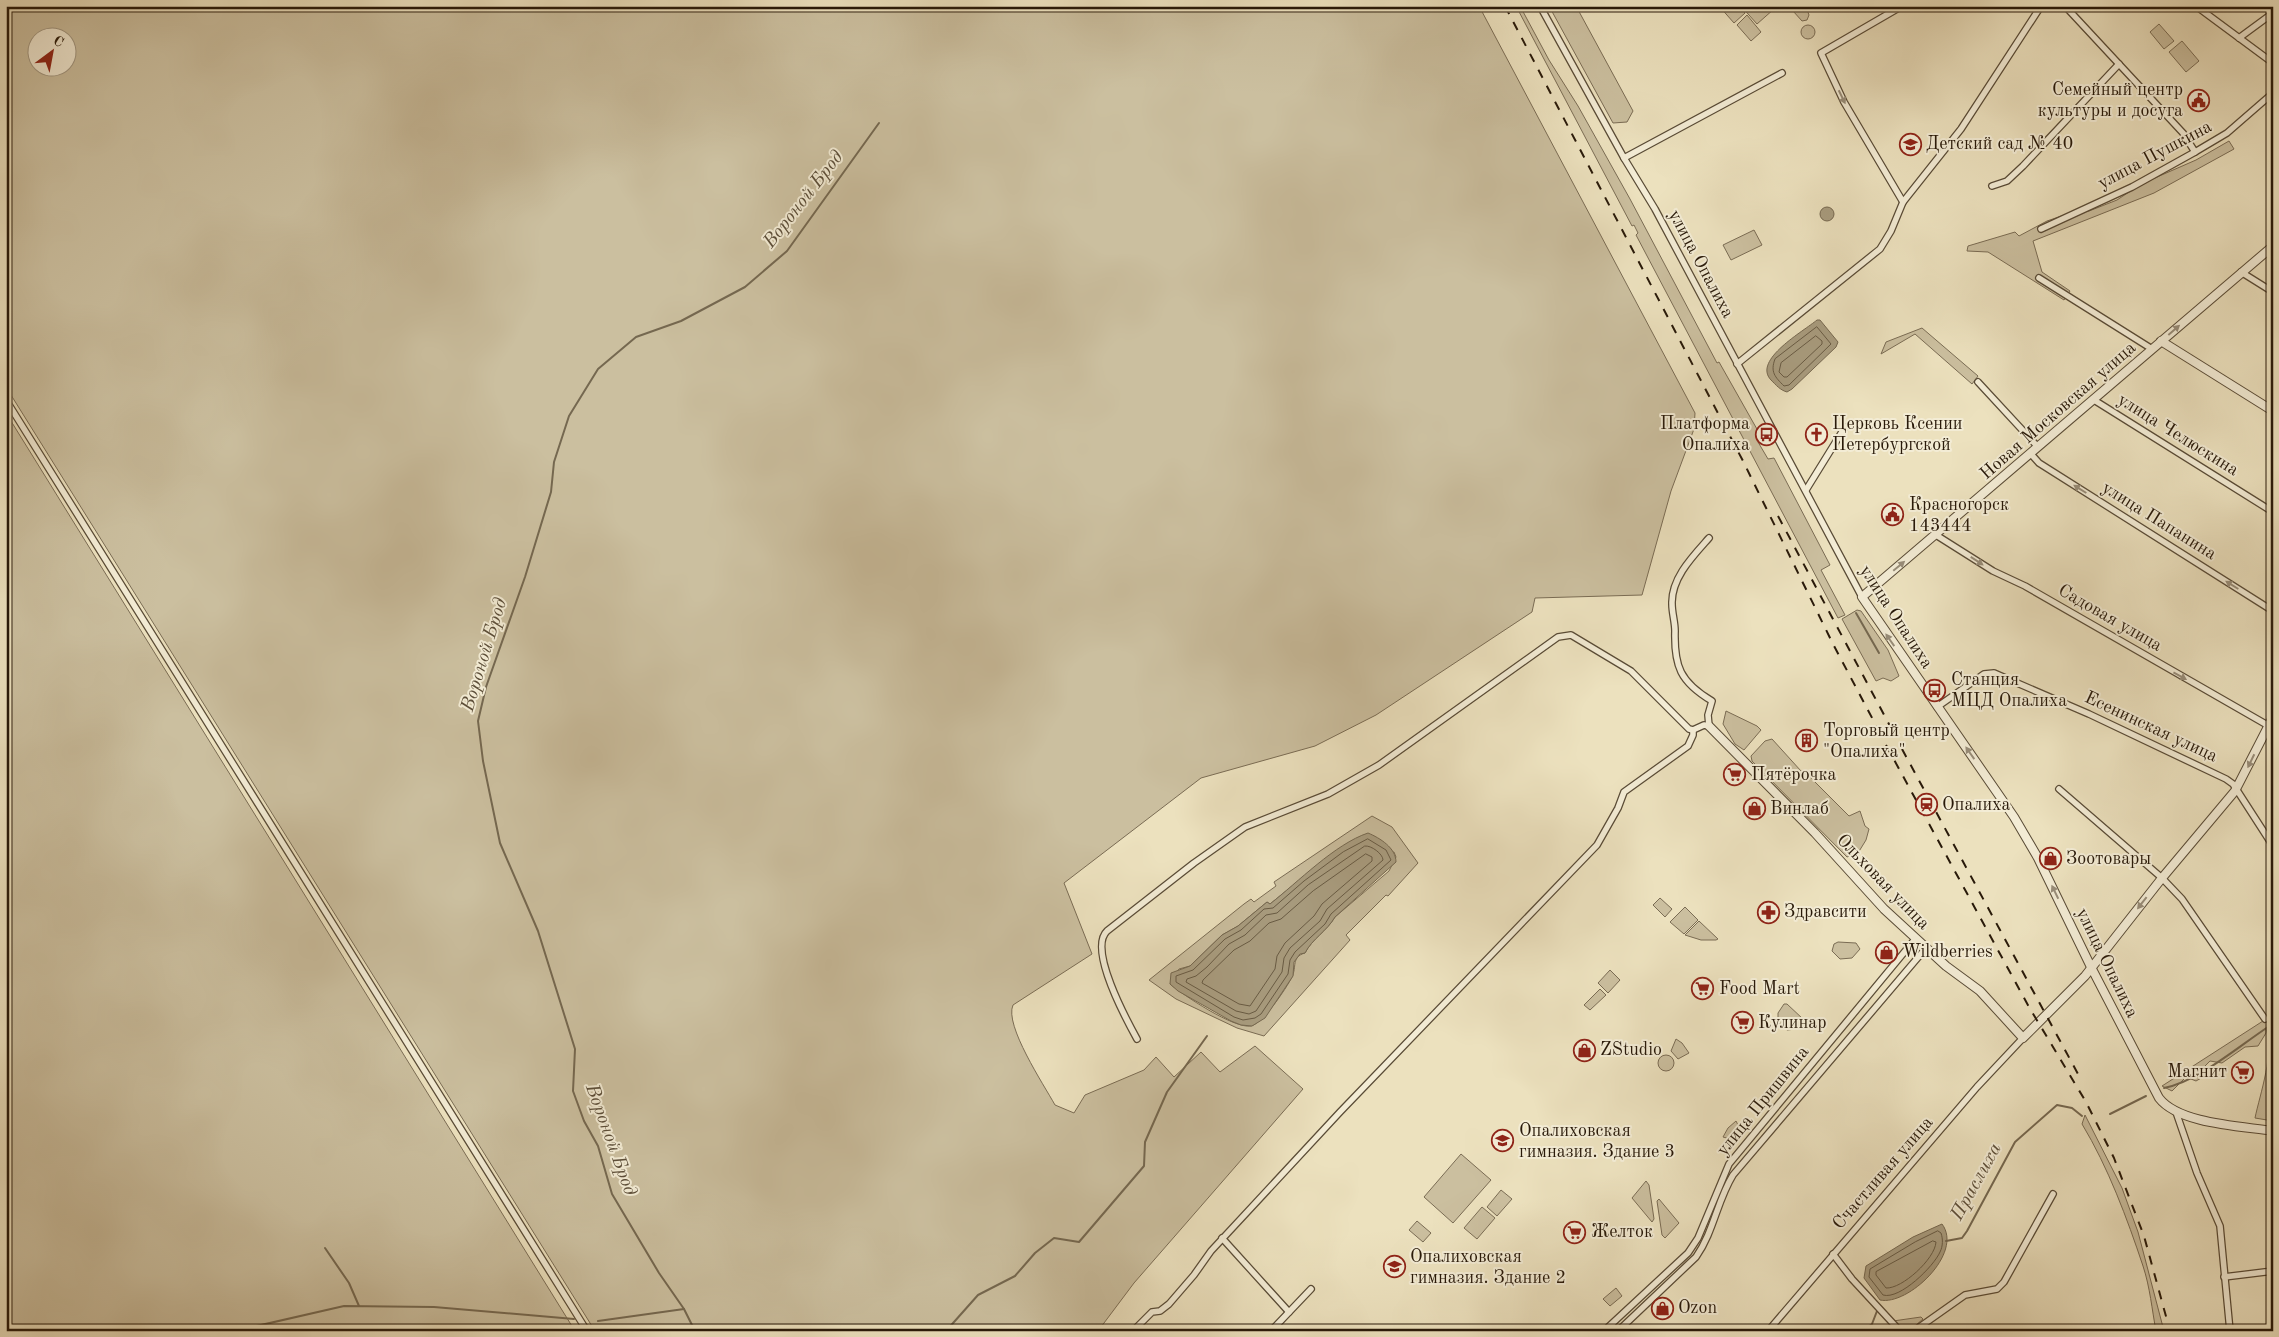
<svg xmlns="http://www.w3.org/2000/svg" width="2279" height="1337" viewBox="0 0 2279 1337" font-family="'Old Standard TT',serif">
	<rect width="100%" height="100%" fill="#ece1be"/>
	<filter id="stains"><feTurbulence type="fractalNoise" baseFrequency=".004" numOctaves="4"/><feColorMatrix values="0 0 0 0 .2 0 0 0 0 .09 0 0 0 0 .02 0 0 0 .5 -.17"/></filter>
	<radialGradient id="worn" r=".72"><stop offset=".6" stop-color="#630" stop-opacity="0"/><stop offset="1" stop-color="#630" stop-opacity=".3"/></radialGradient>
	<g fill="#cbbf9f" stroke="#7a6c54" fill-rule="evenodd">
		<path d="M6,6H1479L1695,413L1694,429L1671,491L1642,595L1535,598L1532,612L1376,715L1315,746L1201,778L1064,883L1092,954L1013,1005C1004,1025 1044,1085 1055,1105L1074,1113L1085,1095L1144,1070L1156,1057L1174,1077L1201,1052L1220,1072L1255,1046L1303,1089L1134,1283L1098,1331H595L6,387ZM38,38H68V68H38Z"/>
		<polygon points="1516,6 1520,6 1549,60 1578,106 1630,199 1717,363 1719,362 1762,438 1758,442 1768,459 1774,458 1830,565 1821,570 1845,615 1838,618 1636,235 1638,233 1634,225 1632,226"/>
		<polygon points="1549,6 1576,6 1633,111 1627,122 1613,123"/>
		<polygon points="1719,6 1739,6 1745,13 1734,23"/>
		<polygon points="1741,6 1772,6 1774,9 1757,24"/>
		<polygon points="1794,6 1806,7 1809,15 1807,20 1802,21 1793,11"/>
		<polygon points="1747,15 1761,32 1751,41 1737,25"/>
		<polygon points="2159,24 2174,41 2164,49 2150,32"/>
		<circle cx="1808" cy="32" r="7"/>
		<polygon points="2182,41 2199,61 2186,72 2169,52"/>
		<polygon points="2229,141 2234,149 2154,193 2033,241 2042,272 2070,291 2064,300 1988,252 1967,251 1968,246 2015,232 2019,236 2047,221 2076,211 2089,211 2117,200 2141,184 2196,160"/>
		<polygon points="1754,230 1762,245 1731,260 1723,245"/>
		<polygon points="1922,328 1978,376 1972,384 1915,334 1881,354 1886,342"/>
		<polygon points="6,413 575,1331 6,1331"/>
		<polygon points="1857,610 1861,611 1888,650 1899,676 1891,681 1883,678 1876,681 1842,619"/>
		<polygon points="1726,711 1757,726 1761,730 1744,750 1735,744 1723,724"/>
		<polygon points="1772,739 1801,771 1808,775 1849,816 1860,811 1865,826 1869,829 1866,840 1858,853 1847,857 1752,761 1751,756 1765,741"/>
		<path d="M1372,816L1392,827L1418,863L1388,896L1386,895L1346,935L1350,940L1264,1036L1237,1028L1176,999L1149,980L1244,904L1251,899L1254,902L1276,886L1274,882ZM1394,852L1396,857L1389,871L1335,917C1327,931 1312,939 1305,953C1291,957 1297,967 1292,977C1286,989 1263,1023 1251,1026C1234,1029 1183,995 1170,984L1179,969L1190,966L1222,935L1238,926L1267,902L1270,904L1318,865Z"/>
		<polygon points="1660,898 1672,909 1665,917 1653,905"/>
		<polygon points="1685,907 1698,920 1684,934 1670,922"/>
		<polygon points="1699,921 1718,939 1716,940 1701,940 1685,935"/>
		<polygon points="1838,942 1856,943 1860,949 1852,958 1840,959 1832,951 1834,944"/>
		<polygon points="1610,970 1620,980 1608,993 1598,983"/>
		<polygon points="1600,989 1606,995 1590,1010 1584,1005"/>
		<polygon points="1784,1004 1787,1004 1803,1019 1803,1022 1796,1029 1787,1030 1778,1022 1778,1013"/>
		<path d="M2273,1012V1121L2255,1118C2260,1094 2275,1051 2266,1029V1033L2258,1046L2245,1047L2222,1063L2210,1061L2204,1067L2203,1077L2196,1081L2186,1077L2172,1091L2162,1086L2263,1021Z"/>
		<polygon points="1676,1039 1682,1043 1689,1053 1678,1059 1671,1051"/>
		<circle cx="1666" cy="1063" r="8"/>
		<path d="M2085,1115L2122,1188L2138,1232L2164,1331H2156C2152,1310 2150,1287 2143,1266C2127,1218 2108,1167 2082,1124Z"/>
		<polygon points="1736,1121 1743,1135 1738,1141 1723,1137 1728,1128"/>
		<polygon points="1461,1154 1491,1180 1453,1223 1424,1197"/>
		<polygon points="1646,1181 1649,1185 1654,1219 1652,1222 1632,1198"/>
		<polygon points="1501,1190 1512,1199 1497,1216 1487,1207"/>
		<polygon points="1659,1199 1679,1223 1665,1238 1662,1235 1657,1201"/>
		<polygon points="1482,1207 1495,1218 1477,1239 1464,1228"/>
		<polygon points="1417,1221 1431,1233 1423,1242 1409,1230"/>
		<polygon points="1616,1288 1622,1296 1610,1306 1603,1299"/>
		<polygon points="1921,1317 1923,1319 1910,1330 1903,1330 1893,1321"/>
	</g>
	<g fill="#a99d80" stroke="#756850">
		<circle cx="1827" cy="214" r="7"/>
		<path d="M1817,320H1820L1838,342L1836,347L1792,389L1787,392C1780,390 1776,385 1771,380C1752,360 1804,331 1817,320Z"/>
		<path d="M1368,833C1380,838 1396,848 1396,862L1335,917C1327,931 1312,939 1305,953L1300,954L1294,962L1293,976L1265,1018L1252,1026L1241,1025L1231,1021L1178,991L1170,984L1171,973L1190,966L1222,935L1238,926L1267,902L1270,904C1298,882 1335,844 1368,833Z"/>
		<path d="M1942,1224C1964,1253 1908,1306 1880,1300L1864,1278L1866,1266L1913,1237Z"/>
	</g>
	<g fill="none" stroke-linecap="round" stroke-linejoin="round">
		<g stroke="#685b44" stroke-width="1">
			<path d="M1817,327L1831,344L1789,385L1784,386C1775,377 1770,372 1775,359Z"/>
			<polygon points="1816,336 1822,341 1822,344 1787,377 1784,377 1779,372 1781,363"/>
			<polygon points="1368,839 1386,850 1391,860 1331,914 1325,924 1295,952 1290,960 1288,974 1261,1014 1255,1018 1243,1020 1234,1017 1176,982 1176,976 1193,970 1225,939 1241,930 1264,909 1273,908 1304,881 1343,852"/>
			<path d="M1365,846C1371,845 1383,854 1383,860L1327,909L1320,921L1290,948L1284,958L1282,972L1256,1011L1249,1014L1236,1011L1186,982L1187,979L1196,976L1207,967L1229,944L1245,935L1266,915L1277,913L1308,885Z"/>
			<polygon points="1366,854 1372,857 1372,861 1322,904 1314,916 1285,943 1277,956 1275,969 1250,1006 1239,1004 1202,983 1203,980 1234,950 1250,941 1269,923 1281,919 1313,891"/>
			<path d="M1938,1231L1941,1233C1943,1239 1943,1246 1940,1252C1934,1266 1900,1300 1883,1295L1869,1277L1870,1269L1915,1242Z"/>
			<path d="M1933,1241L1936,1242C1935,1259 1902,1289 1886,1288L1876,1275V1272Z"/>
		</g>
		<g stroke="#756850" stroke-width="2">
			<polyline points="1856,613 1879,653"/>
			<path d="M2164,1088C2199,1081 2239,1046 2268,1027"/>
			<polyline points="2110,1114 2146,1096"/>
			<polyline points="1946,1241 1962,1238 1967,1231 2015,1142 2057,1105 2072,1108 2082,1116"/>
			<polyline points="325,1248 349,1283 359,1306"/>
			<polyline points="598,1321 684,1309"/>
			<polyline points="235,1331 344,1306 434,1307 574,1319"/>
			<polyline points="695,1331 684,1309 659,1273 612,1194 598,1146 584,1121 573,1091 575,1049 538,931 500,843 483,761 478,721 486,687 525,577 551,492 554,462 569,416 598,369 636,337 681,321 745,287 787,251 879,123"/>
			<polyline points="946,1331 978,1295 1015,1276 1035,1253 1054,1238 1079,1242 1144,1166 1145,1142 1167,1092 1207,1036"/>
			<polyline points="1863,1331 1872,1324 1877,1311"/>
		</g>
		<defs>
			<g id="minor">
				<polyline points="1540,6 1624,158 1655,209 1862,597"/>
				<polyline points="1902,6 1821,53 1844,102 1903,202"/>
				<polyline points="2065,6 2183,133 2195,152"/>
				<polyline points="2196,6 2273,63"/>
				<polyline points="2239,38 2273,13"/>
				<polyline points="1624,158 1782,73"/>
				<polyline points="1992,186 2007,181 2023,166 2119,64"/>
				<polyline points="2041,229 2132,187 2195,152 2227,133 2273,93"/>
				<polyline points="2241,272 2273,292"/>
				<polyline points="2039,278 2152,349"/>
				<polyline points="1737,364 1880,249 1891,231 1903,202 1961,129 2041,6"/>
				<polyline points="1978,382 2038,447"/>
				<polyline points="6,400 587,1331"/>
				<polyline points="2094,400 2273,512"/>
				<polyline points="2031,454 2039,463 2273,611"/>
				<polyline points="1806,490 1845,427"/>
				<polyline points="1936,535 1993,571 2025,586 2269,726"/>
				<polyline points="1937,707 1984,674 1994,673 2089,714 2226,779 2233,784 2273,846"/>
				<polyline points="2059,789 2162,878 2182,899 2265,1019"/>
				<path d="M1137,1039C1126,1019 1088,949 1107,931L1194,863L1245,827L1328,794L1379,765L1558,637L1571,635L1631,671L1689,729L1693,730L1704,725L1709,726L1708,715L1712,701C1680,682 1674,666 1675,631C1675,622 1672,613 1672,604C1671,578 1693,556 1709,538"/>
				<polyline points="2176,1112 2197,1173 2220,1226 2230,1331"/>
				<polyline points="1222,1238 1289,1312"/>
				<polyline points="1833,1254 1852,1279 1900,1331"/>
				<polyline points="2224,1277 2273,1271"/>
				<polyline points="1133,1331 1152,1312 1160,1311 1169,1304 1194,1275 1211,1251 1340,1112 1597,845 1618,808 1624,792 1688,746 1693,735 1693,730"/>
				<polyline points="1271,1331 1311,1289"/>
				<polyline points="1604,1331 1688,1253 1698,1238 1729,1164 1916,938"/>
				<path d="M1618,1331L1696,1257C1714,1231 1717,1201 1733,1175L1926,948"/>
				<polyline points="1768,1331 1977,1087 2023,1038"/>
				<polyline points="1914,1331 1965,1295 1997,1289 2004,1282 2053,1194"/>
			</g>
			<g id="tertiary">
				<path d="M2273,246L1862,597L2014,817L2038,858L2091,967L2159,1098C2179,1124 2241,1126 2273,1131"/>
				<polyline points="2161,341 2273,411"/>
				<polyline points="1709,726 1815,833 1884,909 1946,966 1980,991 2023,1038 2085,976 2162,878 2235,791 2273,717"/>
			</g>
		</defs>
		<use href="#minor" stroke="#594b36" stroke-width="8"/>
		<use href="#tertiary" stroke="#594b36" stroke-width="10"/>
		<use href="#minor" stroke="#f3ecd5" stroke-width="5.5"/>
		<use href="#tertiary" stroke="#f3ecd5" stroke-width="8"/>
		<g stroke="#281909" stroke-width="2" stroke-dasharray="9 9" stroke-linecap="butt">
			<polyline points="1505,6 1743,461 1833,644 1879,731"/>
			<polyline points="1778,516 1890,726"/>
			<polyline points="1886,745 2029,1007 2086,1102 2114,1158 2144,1236 2170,1331"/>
			<polyline points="1902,749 2078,1074"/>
		</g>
	</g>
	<defs><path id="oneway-solid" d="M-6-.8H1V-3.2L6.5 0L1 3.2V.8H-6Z" transform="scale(1.25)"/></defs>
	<g fill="#988d79">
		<use href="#oneway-solid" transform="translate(1842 97) rotate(64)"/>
		<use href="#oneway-solid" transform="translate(2174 330) rotate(-41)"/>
		<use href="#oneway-solid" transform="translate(2080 489) rotate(-148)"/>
		<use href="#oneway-solid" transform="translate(1977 561) rotate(33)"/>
		<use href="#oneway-solid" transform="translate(1899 566) rotate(-40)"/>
		<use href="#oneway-solid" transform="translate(2232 585) rotate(-148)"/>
		<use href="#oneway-solid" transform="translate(1890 640) rotate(-125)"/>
		<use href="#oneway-solid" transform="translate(2180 676) rotate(29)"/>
		<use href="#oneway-solid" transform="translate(1970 753) rotate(-125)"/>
		<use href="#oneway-solid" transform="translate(2251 761) rotate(116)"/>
		<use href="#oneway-solid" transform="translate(2055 892) rotate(-116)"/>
		<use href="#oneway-solid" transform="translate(2142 903) rotate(128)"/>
	</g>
	<defs>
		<symbol id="civic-ring" viewBox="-11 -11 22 22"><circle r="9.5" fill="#f3ecd5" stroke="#8f2418" stroke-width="1.5"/><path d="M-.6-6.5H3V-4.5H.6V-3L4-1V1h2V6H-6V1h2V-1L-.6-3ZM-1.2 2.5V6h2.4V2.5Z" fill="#8f2418"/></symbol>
		<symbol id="school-ring" viewBox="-11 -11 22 22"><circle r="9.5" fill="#f3ecd5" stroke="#8f2418" stroke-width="1.5"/><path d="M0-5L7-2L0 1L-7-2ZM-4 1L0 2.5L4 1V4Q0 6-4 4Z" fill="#8f2418"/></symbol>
		<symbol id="bus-ring" viewBox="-11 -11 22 22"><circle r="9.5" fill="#f3ecd5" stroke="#8f2418" stroke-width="1.5"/><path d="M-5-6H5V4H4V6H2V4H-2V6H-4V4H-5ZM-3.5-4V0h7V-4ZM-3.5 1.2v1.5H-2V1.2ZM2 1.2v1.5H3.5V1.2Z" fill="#8f2418"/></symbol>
		<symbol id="church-ring" viewBox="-11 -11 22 22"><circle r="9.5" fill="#f3ecd5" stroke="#8f2418" stroke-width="1.5"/><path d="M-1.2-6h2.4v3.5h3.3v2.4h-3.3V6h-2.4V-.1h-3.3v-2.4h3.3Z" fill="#8f2418"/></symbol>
		<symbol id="building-ring" viewBox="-11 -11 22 22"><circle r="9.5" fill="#f3ecd5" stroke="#8f2418" stroke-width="1.5"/><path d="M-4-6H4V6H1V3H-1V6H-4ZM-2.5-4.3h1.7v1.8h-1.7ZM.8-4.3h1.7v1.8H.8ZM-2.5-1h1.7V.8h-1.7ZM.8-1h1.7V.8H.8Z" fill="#8f2418"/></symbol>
		<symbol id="supermarket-ring" viewBox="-11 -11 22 22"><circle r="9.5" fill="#f3ecd5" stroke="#8f2418" stroke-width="1.5"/><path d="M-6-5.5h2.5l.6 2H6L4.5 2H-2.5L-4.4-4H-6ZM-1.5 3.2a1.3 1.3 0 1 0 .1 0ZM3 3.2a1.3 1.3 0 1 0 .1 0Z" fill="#8f2418"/></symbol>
		<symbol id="station-ring" viewBox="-11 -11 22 22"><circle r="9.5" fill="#f3ecd5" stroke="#8f2418" stroke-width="1.5"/><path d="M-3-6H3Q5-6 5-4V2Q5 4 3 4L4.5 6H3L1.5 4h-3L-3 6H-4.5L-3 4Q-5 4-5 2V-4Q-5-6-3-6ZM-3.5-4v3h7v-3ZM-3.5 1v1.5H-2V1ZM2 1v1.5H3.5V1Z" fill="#8f2418"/></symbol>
		<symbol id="shop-ring" viewBox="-11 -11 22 22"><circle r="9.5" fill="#f3ecd5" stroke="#8f2418" stroke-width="1.5"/><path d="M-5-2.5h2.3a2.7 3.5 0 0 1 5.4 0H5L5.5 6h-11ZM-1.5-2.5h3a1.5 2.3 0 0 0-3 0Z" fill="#8f2418"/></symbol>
		<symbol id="pharmacy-ring" viewBox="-11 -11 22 22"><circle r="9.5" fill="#f3ecd5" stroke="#8f2418" stroke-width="1.5"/><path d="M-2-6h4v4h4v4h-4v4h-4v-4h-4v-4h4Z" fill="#8f2418"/></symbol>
	</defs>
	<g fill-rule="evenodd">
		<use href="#civic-ring" x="2186" y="88" width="25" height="25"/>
		<use href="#school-ring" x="1898" y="132" width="25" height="25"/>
		<use href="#bus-ring" x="1754" y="422" width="25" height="25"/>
		<use href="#church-ring" x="1804" y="422" width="25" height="25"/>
		<use href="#civic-ring" x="1880" y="502" width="25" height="25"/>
		<use href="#bus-ring" x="1922" y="678" width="25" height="25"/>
		<use href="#building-ring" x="1794" y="728" width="25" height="25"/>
		<use href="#supermarket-ring" x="1722" y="762" width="25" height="25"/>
		<use href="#station-ring" x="1914" y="792" width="25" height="25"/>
		<use href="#shop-ring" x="1742" y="796" width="25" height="25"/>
		<use href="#shop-ring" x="2038" y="846" width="25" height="25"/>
		<use href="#pharmacy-ring" x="1756" y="900" width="25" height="25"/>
		<use href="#shop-ring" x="1874" y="940" width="25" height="25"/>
		<use href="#supermarket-ring" x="1690" y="976" width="25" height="25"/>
		<use href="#supermarket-ring" x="1730" y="1010" width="25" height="25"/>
		<use href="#shop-ring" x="1572" y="1038" width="25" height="25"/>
		<use href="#supermarket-ring" x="2230" y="1060" width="25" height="25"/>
		<use href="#school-ring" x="1490" y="1128" width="25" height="25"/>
		<use href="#supermarket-ring" x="1562" y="1220" width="25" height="25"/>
		<use href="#school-ring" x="1382" y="1254" width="25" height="25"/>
		<use href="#shop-ring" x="1650" y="1296" width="25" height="25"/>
	</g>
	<g text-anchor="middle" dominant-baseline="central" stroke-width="4" stroke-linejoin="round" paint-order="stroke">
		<g font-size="18" fill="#281909" stroke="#f3ecd5" text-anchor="start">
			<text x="2183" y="90" text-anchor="end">Семейный центр<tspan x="2183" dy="21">культуры и досуга</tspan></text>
			<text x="1926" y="144">Детский сад № 40</text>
			<text x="1750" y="424" text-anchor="end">Платформа<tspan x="1750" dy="21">Опалиха</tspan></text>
			<text x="1832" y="424">Церковь Ксении<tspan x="1832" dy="21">Петербургской</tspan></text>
			<text x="1909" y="505">Красногорск<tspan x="1909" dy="21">143444</tspan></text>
			<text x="1951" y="680">Станция<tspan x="1951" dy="21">МЦД Опалиха</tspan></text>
			<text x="1823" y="731">Торговый центр<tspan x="1823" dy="21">"Опалиха"</tspan></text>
			<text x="1751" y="775">Пятёрочка</text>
			<text x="1942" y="805">Опалиха</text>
			<text x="1770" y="809">Винлаб</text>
			<text x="2066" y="859">Зоотовары</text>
			<text x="1784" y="912">Здравсити</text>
			<text x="1902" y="952">Wildberries</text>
			<text x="1719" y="989">Food Mart</text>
			<text x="1758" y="1023">Кулинар</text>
			<text x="1600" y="1050">ZStudio</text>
			<text x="2227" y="1072" text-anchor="end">Магнит</text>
			<text x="1519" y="1131">Опалиховская<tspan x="1519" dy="21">гимназия. Здание 3</tspan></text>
			<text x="1591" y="1232">Желток</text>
			<text x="1410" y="1257">Опалиховская<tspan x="1410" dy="21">гимназия. Здание 2</tspan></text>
			<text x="1678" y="1308">Ozon</text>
		</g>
		<g font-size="18" fill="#281909" stroke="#f3ecd5">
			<text transform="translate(2155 155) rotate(-28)">улица Пушкина</text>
			<text transform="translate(1701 264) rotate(62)">улица Опалиха</text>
			<text transform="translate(2058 411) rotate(-41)">Новая Московская улица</text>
			<text transform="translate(2178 435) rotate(32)">улица Челюскина</text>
			<text transform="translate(2159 521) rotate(32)">улица Папанина</text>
			<text transform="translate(1896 617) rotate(57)">улица Опалиха</text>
			<text transform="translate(2110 618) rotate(30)">Садовая улица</text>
			<text transform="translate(2151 727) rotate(25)">Есенинская улица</text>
			<text transform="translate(1883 882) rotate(46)">Ольховая улица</text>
			<text transform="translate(2107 963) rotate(64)">улица Опалиха</text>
			<text transform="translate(1763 1101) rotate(-51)">улица Пришвина</text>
			<text transform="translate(1883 1173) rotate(-49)">Счастливая улица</text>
		</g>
		<g font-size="19" font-style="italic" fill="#5c4e39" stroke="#f3ecd5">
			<text transform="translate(804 200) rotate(-52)">Вороной Брод</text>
			<text transform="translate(485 655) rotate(-73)">Вороной Брод</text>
			<text transform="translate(610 1140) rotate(70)">Вороной Брод</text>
			<text transform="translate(1977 1182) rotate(-61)">Праслиха</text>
		</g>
	</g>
	<rect width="2279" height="1337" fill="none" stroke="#ece1be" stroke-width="25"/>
	<rect x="8" y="8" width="2264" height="1322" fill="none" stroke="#281909" stroke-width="2.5"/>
	<rect x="12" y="12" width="2254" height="1312" fill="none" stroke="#281909"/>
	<g transform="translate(52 52) rotate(32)"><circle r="24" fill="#f3ecd5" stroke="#a29883"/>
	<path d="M0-4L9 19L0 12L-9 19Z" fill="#8f2418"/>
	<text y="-8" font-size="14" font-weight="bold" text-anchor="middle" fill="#281909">С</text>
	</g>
	<rect width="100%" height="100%" filter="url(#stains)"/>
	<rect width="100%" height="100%" fill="url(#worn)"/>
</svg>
